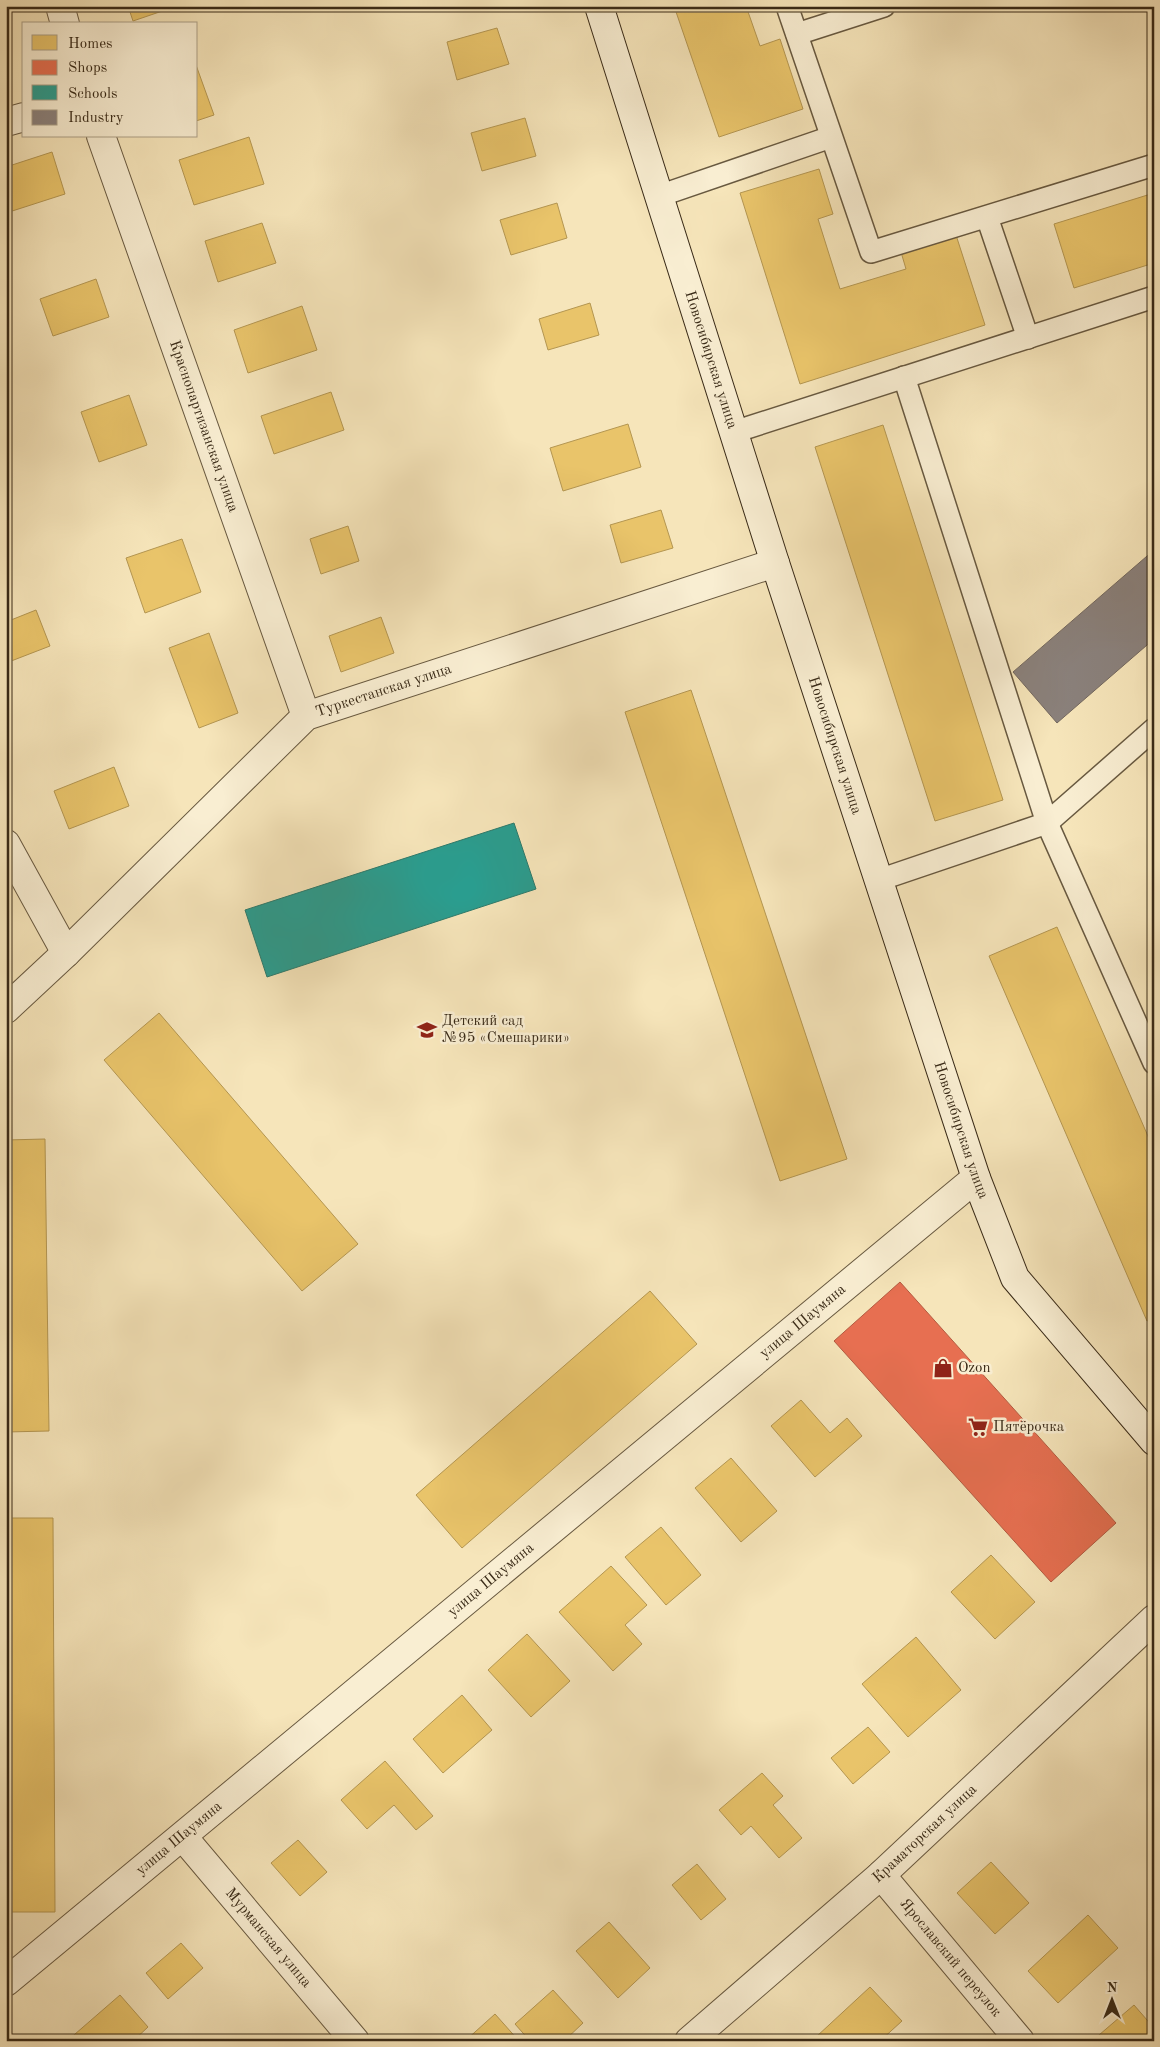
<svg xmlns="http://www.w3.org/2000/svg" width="1160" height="2047" viewBox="0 0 1160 2047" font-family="'Old Standard TT',serif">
	<rect width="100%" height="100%" fill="#f6e5ba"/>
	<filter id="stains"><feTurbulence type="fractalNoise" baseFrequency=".004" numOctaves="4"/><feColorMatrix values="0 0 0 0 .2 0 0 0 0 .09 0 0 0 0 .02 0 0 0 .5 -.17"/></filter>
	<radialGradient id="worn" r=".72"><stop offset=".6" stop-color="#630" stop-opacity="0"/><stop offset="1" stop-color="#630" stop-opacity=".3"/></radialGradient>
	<g fill="#e9c46a" stroke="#b49651">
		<polygon points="128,6 177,6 133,21"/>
		<polygon points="674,6 746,6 760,46 780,39 803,109 719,137"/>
		<polygon points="497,28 509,64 457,80 447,42"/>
		<polygon points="6,51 11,67 6,69"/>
		<polygon points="196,65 214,115 196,121"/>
		<polygon points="525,118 536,156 482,171 471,133"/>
		<polygon points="249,137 264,184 194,205 179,160"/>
		<polygon points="52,152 65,194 6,213 6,167"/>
		<polygon points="819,169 833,214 818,219 840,289 906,269 901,252 956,235 985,325 800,384 740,193"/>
		<polygon points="1154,193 1154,263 1074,288 1054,224"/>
		<polygon points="557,203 567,238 511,255 500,220"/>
		<polygon points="262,223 276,263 218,282 205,241"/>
		<polygon points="96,279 109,317 53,336 40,299"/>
		<polygon points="590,303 599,335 548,350 539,319"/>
		<polygon points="302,306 317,350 248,373 234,330"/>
		<polygon points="331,392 344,430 274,454 261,416"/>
		<polygon points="129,395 147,445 99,462 81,412"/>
		<polygon points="628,424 641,467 563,491 550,448"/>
		<polygon points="883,425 1003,800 935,821 815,447"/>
		<polygon points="661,510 673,548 621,563 610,525"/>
		<polygon points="348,526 359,561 321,574 310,539"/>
		<polygon points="182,539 201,592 145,613 126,558"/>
		<polygon points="36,610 50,646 6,663 6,622"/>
		<polygon points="381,617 394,653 341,672 329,636"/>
		<polygon points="209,633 238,713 199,728 169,648"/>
		<polygon points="691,690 847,1159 780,1181 625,712"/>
		<polygon points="114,767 129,806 69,829 54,791"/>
		<polygon points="1057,927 1154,1150 1154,1318 1147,1321 989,956"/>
		<polygon points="159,1013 358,1244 302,1291 104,1060"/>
		<polygon points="45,1139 49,1431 6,1432 6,1140"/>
		<polygon points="650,1291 697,1344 462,1548 416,1495"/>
		<polygon points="801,1400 830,1433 847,1418 862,1436 815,1477 771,1426"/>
		<polygon points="731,1458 777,1511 741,1542 695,1488"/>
		<polygon points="6,1518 53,1518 55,1912 6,1912"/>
		<polygon points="661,1527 701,1575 666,1605 625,1557"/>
		<polygon points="991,1555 1035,1602 995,1639 951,1592"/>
		<polygon points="611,1566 647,1605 625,1625 642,1644 613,1671 559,1612"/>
		<polygon points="527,1634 570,1681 531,1717 488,1670"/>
		<polygon points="916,1637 961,1690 908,1737 862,1684"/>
		<polygon points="462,1695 492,1730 443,1773 413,1739"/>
		<polygon points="868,1727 890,1752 853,1784 831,1758"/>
		<polygon points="385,1761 433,1816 416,1830 394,1805 367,1829 341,1800"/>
		<polygon points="762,1773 783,1796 773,1805 802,1838 779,1858 751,1826 741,1835 719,1810"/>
		<polygon points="298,1840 327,1872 300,1896 271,1863"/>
		<polygon points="991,1862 1029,1903 995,1934 957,1893"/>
		<polygon points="697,1864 726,1899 701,1920 672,1885"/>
		<polygon points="1088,1915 1118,1948 1058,2003 1028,1971"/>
		<polygon points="609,1922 650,1968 618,1998 576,1951"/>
		<polygon points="181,1943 203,1968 168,1999 146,1973"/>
		<polygon points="870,1987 902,2021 880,2041 819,2041 816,2037"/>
		<polygon points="553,1990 583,2023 564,2041 530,2041 515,2024"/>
		<polygon points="120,1995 148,2027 133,2041 67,2041"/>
		<polygon points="1134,2005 1154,2028 1154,2041 1092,2041"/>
		<polygon points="495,2014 519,2041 465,2041"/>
	</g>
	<polygon fill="#e76f51" stroke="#b35a40" points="900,1282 1116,1523 1051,1582 834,1341"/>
	<polygon fill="#2a9d8f" stroke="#2e7a6b" points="514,823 536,889 267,977 245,910"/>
	<polygon fill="#8a817c" stroke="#72675e" points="1154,550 1154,639 1057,723 1013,672"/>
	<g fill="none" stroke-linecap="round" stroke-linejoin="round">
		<defs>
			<g id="service">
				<polyline points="787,6 871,252 1154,165"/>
				<polyline points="797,34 884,6"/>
				<polyline points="659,196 831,137"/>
				<polyline points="987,217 1028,338"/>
				<polyline points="904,377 1047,823 1154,1063"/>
				<polyline points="734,432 1154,297"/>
				<polyline points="879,880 1047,823 1154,729"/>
			</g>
			<g id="minor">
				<polyline points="60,6 65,24"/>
				<polyline points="6,122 24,117"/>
				<path id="s1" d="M101,136L306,716"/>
				<polyline points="6,844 66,953"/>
				<path id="s2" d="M6,1009L66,953L306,716L775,563"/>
				<path id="s3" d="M183,1837L355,2041"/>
				<path id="s4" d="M881,1875L1020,2041"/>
				<path id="s5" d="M6,1982L976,1178"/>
				<path id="s6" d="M689,2041L881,1875L1154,1619"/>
			</g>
			<g id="secondary">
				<path id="s7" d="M599,6L775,563L976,1178L1015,1278L1154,1441"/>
			</g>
		</defs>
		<use href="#service" stroke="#685940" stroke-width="24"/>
		<use href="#minor" stroke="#685940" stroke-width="30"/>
		<use href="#secondary" stroke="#392a17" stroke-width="30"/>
		<use href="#service" stroke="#f9eed2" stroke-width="21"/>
		<use href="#minor" stroke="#f9eed2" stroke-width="28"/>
		<use href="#secondary" stroke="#f9eed2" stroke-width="28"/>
	</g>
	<defs>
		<symbol id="school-bare" viewBox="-9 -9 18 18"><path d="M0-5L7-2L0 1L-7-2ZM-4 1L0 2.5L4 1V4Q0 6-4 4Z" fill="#8f2418" stroke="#f9eed2" stroke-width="2.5" paint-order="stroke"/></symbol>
		<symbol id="shop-bare" viewBox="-9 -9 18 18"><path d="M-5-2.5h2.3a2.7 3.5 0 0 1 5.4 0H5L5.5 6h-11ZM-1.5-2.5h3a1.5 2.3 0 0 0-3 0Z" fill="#8f2418" stroke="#f9eed2" stroke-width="2.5" paint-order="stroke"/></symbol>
		<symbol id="supermarket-bare" viewBox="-9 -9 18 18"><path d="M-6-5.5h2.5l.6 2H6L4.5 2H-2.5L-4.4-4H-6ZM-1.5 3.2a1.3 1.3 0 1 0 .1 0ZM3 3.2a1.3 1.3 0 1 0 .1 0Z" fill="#8f2418" stroke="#f9eed2" stroke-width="2.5" paint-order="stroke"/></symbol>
	</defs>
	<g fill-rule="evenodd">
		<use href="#school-bare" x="413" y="1016" width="28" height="28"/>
		<use href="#shop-bare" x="929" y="1354" width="28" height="28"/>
		<use href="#supermarket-bare" x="964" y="1413" width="28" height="28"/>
	</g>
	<g text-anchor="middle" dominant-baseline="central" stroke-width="5" stroke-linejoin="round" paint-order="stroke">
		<g font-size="15" fill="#392a17" stroke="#f9eed2">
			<text stroke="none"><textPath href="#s7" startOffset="371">Новосибирская улица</textPath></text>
			<text stroke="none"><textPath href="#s1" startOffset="308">Краснопартизанская улица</textPath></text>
			<text stroke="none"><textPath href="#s2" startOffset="501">Туркестанская улица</textPath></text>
			<text stroke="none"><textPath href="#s7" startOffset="776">Новосибирская улица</textPath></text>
			<text stroke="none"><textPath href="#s7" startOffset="1181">Новосибирская улица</textPath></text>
			<text stroke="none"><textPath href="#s5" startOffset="1035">улица Шаумяна</textPath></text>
			<text stroke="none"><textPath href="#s5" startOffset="630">улица Шаумяна</textPath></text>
			<text stroke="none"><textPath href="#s6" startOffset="314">Краматорская улица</textPath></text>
			<text stroke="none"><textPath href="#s5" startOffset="225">улица Шаумяна</textPath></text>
			<text stroke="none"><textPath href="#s3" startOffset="132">Мурманская улица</textPath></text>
			<text stroke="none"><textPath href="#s4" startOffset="108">Ярославский переулок</textPath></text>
		</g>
		<g font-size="15" fill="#392a17" stroke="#f9eed2" text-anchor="start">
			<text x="442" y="1021">Детский сад<tspan x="442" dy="17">№95 «Смешарики»</tspan></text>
			<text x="958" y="1368">Ozon</text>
			<text x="993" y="1427">Пятёрочка</text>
		</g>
	</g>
	<rect width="1160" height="2047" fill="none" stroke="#f6e5ba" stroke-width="25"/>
	<rect x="8" y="8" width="1145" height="2032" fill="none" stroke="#392a17" stroke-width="2.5"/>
	<rect x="12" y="12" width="1135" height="2022" fill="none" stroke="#392a17"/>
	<rect x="22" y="22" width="175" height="115" fill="#f9eed2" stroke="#aca087"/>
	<rect x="32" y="35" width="25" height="15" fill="#e9c46a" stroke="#aca087"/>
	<text x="68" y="48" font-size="15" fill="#392a17">Homes</text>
	<rect x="32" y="60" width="25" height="15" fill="#e76f51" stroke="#aca087"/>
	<text x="68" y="72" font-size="15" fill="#392a17">Shops</text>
	<rect x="32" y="85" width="25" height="15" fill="#2a9d8f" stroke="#aca087"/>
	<text x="68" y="98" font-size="15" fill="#392a17">Schools</text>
	<rect x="32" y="110" width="25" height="15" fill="#8a817c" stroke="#aca087"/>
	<text x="68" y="122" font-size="15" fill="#392a17">Industry</text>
	<g transform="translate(1112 2000)" stroke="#f9eed2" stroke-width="4" paint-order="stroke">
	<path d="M0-4L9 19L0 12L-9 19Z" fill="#392a17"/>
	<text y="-8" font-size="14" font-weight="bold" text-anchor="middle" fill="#392a17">N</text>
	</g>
	<rect width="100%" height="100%" filter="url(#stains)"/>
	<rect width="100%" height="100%" fill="url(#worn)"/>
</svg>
